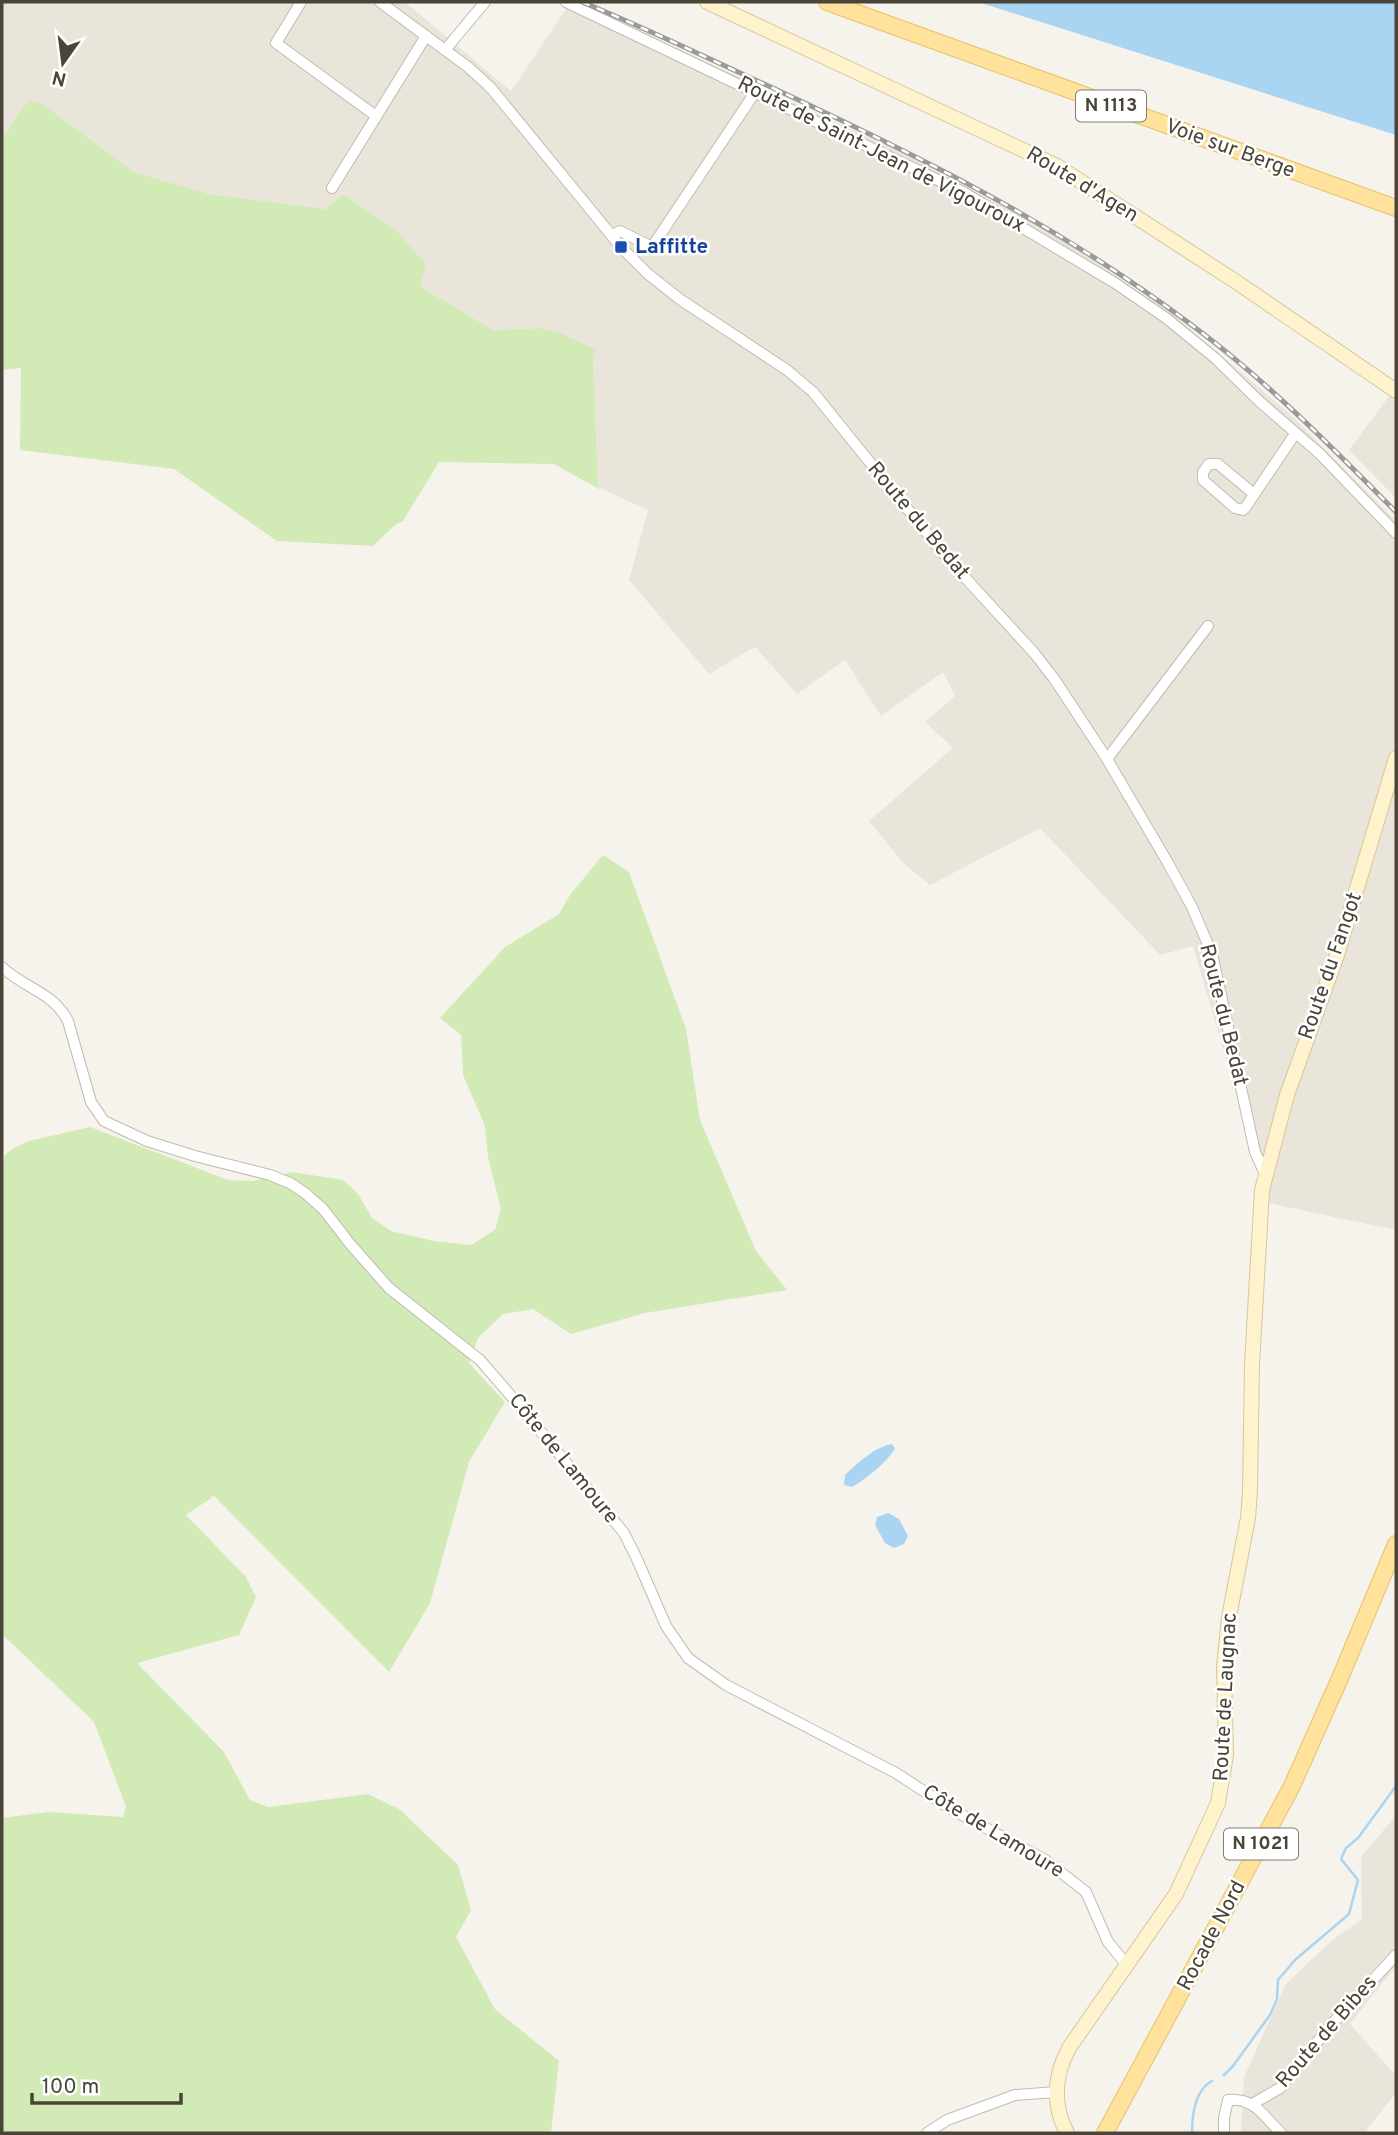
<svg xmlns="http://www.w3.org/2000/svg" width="1398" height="2135" viewBox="0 0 1398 2135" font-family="Overpass,sans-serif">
	<rect width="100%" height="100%" fill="#f6f3ec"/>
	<g fill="#eae5da">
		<polygon points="2,2 405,2 511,91 571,2 634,28 904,154 1027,219 1073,247 1171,313 1291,415 1396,521 1396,1230 1268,1203 1193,946 1160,955 1040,828 930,885 903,863 869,821 953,748 925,722 955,696 943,672 881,716 845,660 797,694 755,647 709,674 629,580 648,510 598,487 593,358 596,350 541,328 493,330 419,285 426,264 343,194 325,209 209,194 134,172 44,105 22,108 17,120 2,140"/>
		<polygon points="1390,395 1396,399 1396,498 1349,450"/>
		<polygon points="1396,1815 1396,1966 1350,2024 1396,2076 1396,2093 1364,2133 1241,2133 1244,2077 1286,1984 1330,1942 1362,1919 1361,1857"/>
	</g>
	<g fill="#d2eab5">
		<path d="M30,101L44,105L134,172L209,194L325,209L343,194L399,233L426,265L420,286L493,330L541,328L562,334L596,350L593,358L598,486L601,490L554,464L439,462L403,521L395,525L373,546L277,541L174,469L20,450L21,368L2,370V140C9,131 22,105 30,101Z"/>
		<polygon points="603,855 629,872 686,1029 700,1120 756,1251 787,1290 645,1313 571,1334 533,1309 503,1314 478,1338 469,1363 505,1402 469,1462 430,1603 389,1672 214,1496 186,1515 246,1577 256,1597 239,1635 137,1663 224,1752 250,1800 268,1807 368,1794 399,1809 458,1865 471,1910 456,1937 495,2009 559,2061 551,2133 2,2133 2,1818 48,1812 123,1817 126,1807 94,1722 2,1634 2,1165 5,1155 12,1149 29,1141 90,1127 228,1180 253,1181 292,1172 343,1180 358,1194 372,1218 391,1231 434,1241 471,1245 495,1230 501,1209 488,1157 485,1126 463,1075 461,1035 440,1018 505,947 559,914 570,895"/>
	</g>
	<g fill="#a9d4f2">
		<polygon points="978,2 1396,2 1396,135"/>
		<path d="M892,1444L895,1449C885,1464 867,1478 852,1487L844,1485L845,1475C858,1463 874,1447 892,1444Z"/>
		<polygon points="888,1513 899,1519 908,1536 904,1544 894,1548 885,1543 875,1525 877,1517"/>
	</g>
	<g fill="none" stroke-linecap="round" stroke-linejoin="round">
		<g stroke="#a9d4f2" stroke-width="2.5">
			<polyline points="1224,2075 1233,2066 1270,2015 1277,1999 1278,1980 1295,1960 1349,1914 1358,1880 1341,1859 1346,1848 1358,1838 1396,1786"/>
			<path d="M1192,2133C1192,2116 1195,2090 1212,2081"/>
		</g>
		<defs>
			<g id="street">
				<polyline points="301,2 276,43 376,116"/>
				<polyline points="380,2 468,67 491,88 621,247 648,274 681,300 787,370 813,392 948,559 1035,654 1055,680 1107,759 1168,863 1192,907 1212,954 1255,1152 1265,1174"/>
				<polyline points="566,2 963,192 1115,283 1166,318 1215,358 1259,401 1320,454 1396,533"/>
				<polyline points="445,50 485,2"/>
				<polyline points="332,188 426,36"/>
				<polyline points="612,235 620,231 652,247 756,91"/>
				<polyline points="1254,494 1218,464 1209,464 1203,472 1203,480 1235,508 1243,510 1245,508 1295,434"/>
				<polyline points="1107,759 1208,626"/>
				<path d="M2,967C24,988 53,992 68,1021L91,1102L104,1121L147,1141L195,1156L270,1175L290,1183L305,1193L323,1209L351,1245L389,1288L480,1360L518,1404L624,1533L637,1559L666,1626L688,1658L726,1685L896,1773L951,1809L1045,1860L1086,1892L1108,1942L1126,1964"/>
				<polyline points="1254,2103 1280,2088 1330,2026 1396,1955"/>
				<polyline points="927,2133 947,2120 1015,2095 1056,2092"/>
				<path d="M1224,2133V2118L1228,2100C1256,2098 1263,2116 1281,2133"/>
			</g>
			<g id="secondary">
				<polyline points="707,2 1057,166 1235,281 1396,391"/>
				<path d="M1067,2133C1052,2104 1054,2076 1069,2048L1176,1894L1218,1803L1226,1755L1224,1666L1229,1617L1248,1518L1250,1491L1252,1364L1262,1190L1287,1095L1337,955L1396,758"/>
			</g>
			<g id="primary">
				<polyline points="827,2 1396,208"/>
				<polyline points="1105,2133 1292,1786 1340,1678 1396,1544"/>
			</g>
		</defs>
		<use href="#street" stroke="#c2bbae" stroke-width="12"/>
		<use href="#secondary" stroke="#d6c79b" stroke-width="16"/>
		<use href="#primary" stroke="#e6c16a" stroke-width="18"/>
		<use href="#street" stroke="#fff" stroke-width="10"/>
		<use href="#secondary" stroke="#fff3cd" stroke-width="14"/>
		<use href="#primary" stroke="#ffe39c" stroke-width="16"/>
		<defs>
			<path id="rail" d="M582,2C648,29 711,60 775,89C923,158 1058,225 1189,323C1265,379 1330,445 1396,512"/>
		</defs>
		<use href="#rail" stroke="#9a9a9a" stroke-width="5"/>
		<use href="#rail" stroke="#fff" stroke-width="2.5" stroke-dasharray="8" stroke-linecap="butt"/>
	</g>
	<rect fill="#1a4fb4" stroke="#fff" stroke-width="2.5" x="614" y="240" width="14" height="14" rx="3.5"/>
	<g text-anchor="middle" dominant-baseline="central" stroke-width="5" stroke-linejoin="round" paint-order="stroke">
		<g fill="#fff" stroke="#817c74" stroke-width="2">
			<rect x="1076" y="90.5" width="70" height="31" rx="5"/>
			<rect x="1224" y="1828.5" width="74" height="31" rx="5"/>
		</g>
		<g font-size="19" font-weight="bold" fill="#4b4439">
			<text x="1111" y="106">N 1113</text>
			<text x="1261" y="1844">N 1021</text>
		</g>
		<g font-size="21" fill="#4b4439" stroke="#fff">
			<text transform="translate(1230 149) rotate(20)">Voie sur Berge</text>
			<text transform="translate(881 155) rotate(27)">Route de Saint-Jean de Vigouroux</text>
			<text transform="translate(1082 185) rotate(31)">Route d'Agen</text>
			<text transform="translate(918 521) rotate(50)">Route du Bedat</text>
			<text transform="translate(1331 966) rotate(-71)">Route du Fangot</text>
			<text transform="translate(1223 1015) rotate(76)">Route du Bedat</text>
			<text transform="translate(563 1459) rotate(51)">Côte de Lamoure</text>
			<text transform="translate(1226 1697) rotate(-87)">Route de Laugnac</text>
			<text transform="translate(993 1832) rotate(31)">Côte de Lamoure</text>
			<text transform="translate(1212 1936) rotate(-62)">Rocade Nord</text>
			<text transform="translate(1327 2032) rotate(-49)">Route de Bibes</text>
		</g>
		<g font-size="21" font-weight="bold" fill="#164399" stroke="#fff" text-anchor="start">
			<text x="635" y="247">Laffitte</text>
		</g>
	</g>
	<rect width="1398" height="2135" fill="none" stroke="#4b4439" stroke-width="7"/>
	<g transform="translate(63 63) rotate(194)" stroke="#ffffff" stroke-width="5" paint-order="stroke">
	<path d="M0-5L12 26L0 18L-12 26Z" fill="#4b4439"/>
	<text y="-10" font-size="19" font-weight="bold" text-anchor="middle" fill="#4b4439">N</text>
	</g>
	<path d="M32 2093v10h149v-10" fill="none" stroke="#4b4439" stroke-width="3.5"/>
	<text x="42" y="2093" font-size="21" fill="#4b4439" stroke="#ffffff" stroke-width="5" paint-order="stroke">100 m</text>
</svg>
